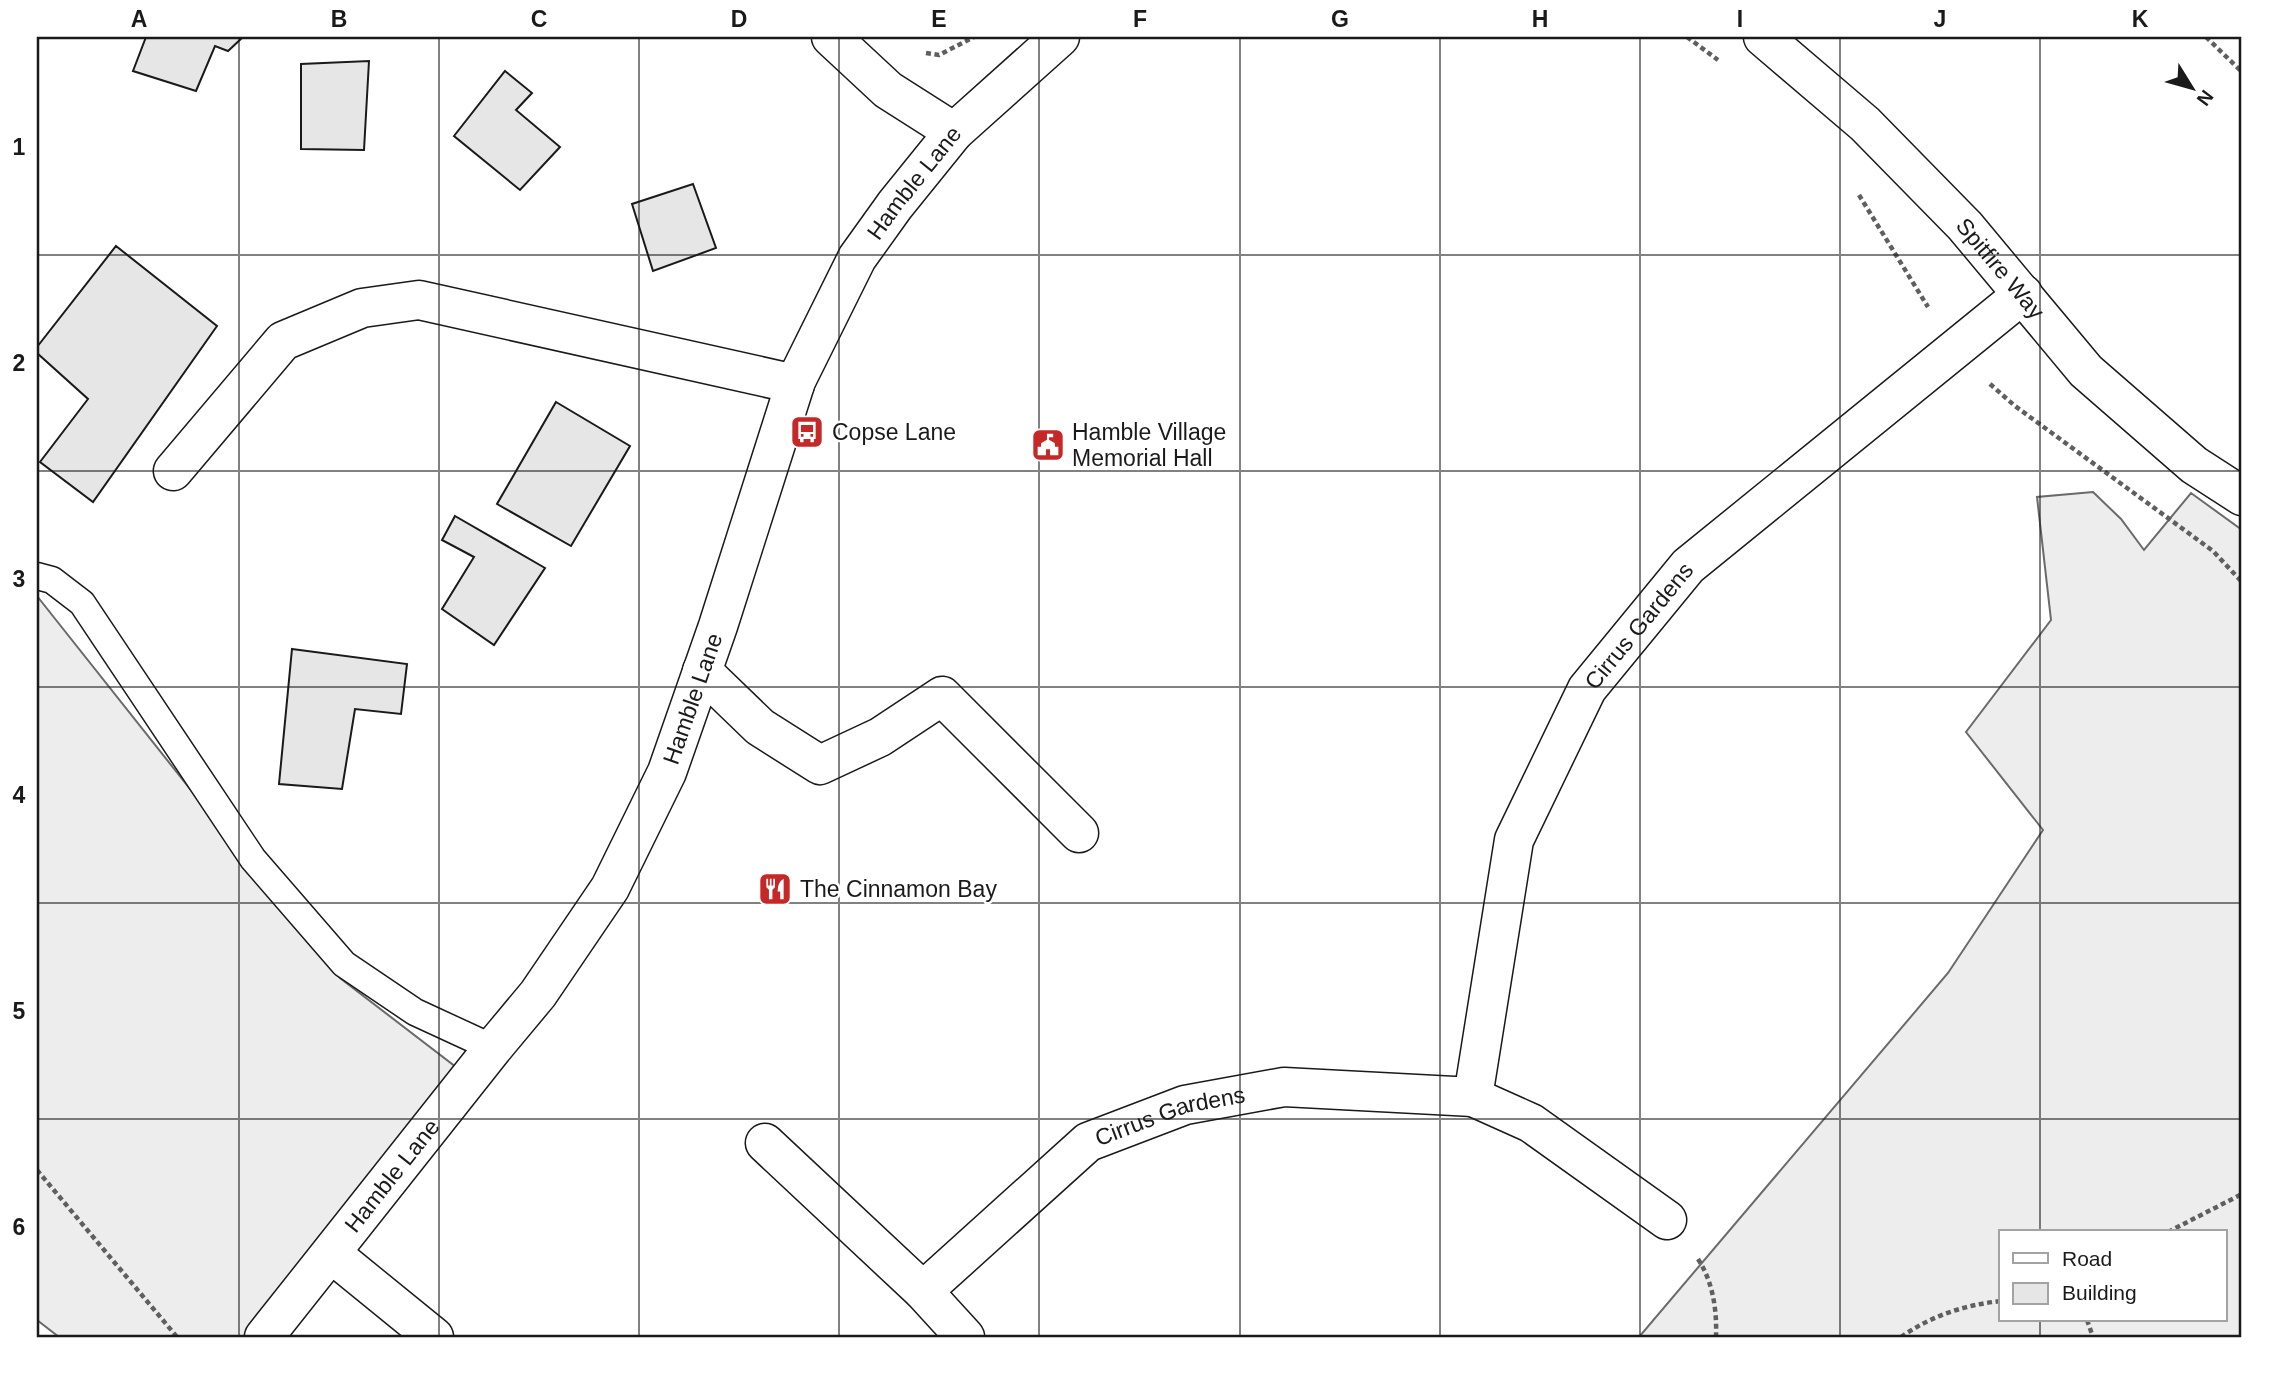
<svg xmlns="http://www.w3.org/2000/svg" width="2279" height="1374" viewBox="0 0 2279 1374" font-family="Helvetica,sans-serif">
	<rect width="100%" height="100%" fill="#fff"/>
	<g fill="#ededed" stroke="#6a6a6a" stroke-width="2" fill-rule="evenodd">
		<path d="M2093,492L2121,519L2144,550L2191,493L2242,530V1337H1639L1948,973L2043,830L1966,732L2051,620L2037,497ZM2001,1232H2225V1320H2001Z"/>
		<polygon points="37,596 340,978 465,1074 248,1337 59,1337 37,1320"/>
	</g>
	<g fill="#e6e6e6" stroke="#1a1a1a" stroke-width="2">
		<polygon points="146,37 243,37 228,51 215,46 196,91 133,71"/>
		<polygon points="369,61 364,150 301,149 301,64"/>
		<polygon points="505,71 532,93 516,110 560,147 520,190 454,136"/>
		<polygon points="693,184 716,248 653,271 632,204"/>
		<polygon points="116,246 217,326 93,502 40,462 88,399 37,353 37,347"/>
		<polygon points="556,402 630,446 571,546 497,504"/>
		<polygon points="455,516 545,568 494,645 442,609 474,557 442,540"/>
		<polygon points="292,649 407,664 401,714 355,709 342,789 279,784"/>
	</g>
	<g fill="none" stroke-linecap="round" stroke-linejoin="round">
		<defs>
			<polyline id="lane" points="37,576 52,580 82,603 253,859 344,964 415,1012 493,1048"/>
			<g id="street">
				<polyline points="831,37 888,90 954,132"/>
				<path id="s1" d="M1763,37L1865,124L1965,226L2086,371L2194,465L2242,496"/>
				<polyline points="173,471 283,341 362,308 419,300 795,384"/>
				<polyline points="702,671 760,727 820,765 880,737 942,696 1079,833"/>
				<polyline points="1473,1097 1531,1123 1667,1220"/>
				<polyline points="765,1143 923,1291"/>
				<polyline points="332,1254 434,1337"/>
				<path id="s2" d="M965,1337L923,1291L1088,1142L1185,1105L1284,1087L1473,1097L1514,840L1587,689L1688,566L2023,294"/>
			</g>
			<g id="secondary">
				<path id="s3" d="M264,1337L493,1048L538,994L610,888L667,772L718,626L796,381L857,258L895,205L954,132L1060,37"/>
			</g>
		</defs>
		<use href="#lane" stroke="#1a1a1a" stroke-width="29"/>
		<use href="#street" stroke="#1a1a1a" stroke-width="41"/>
		<use href="#secondary" stroke="#1a1a1a" stroke-width="41"/>
		<g stroke="#5f5f5f" stroke-width="4.5" stroke-dasharray="5 3.5" stroke-linecap="butt">
			<polyline points="1687,37 1718,60"/>
			<polyline points="2206,37 2242,72"/>
			<polyline points="926,53 939,55 974,37"/>
			<polyline points="1859,195 1928,307"/>
			<polyline points="1990,384 2015,406 2213,551 2242,582"/>
			<polyline points="37,1170 177,1337"/>
			<polyline points="2168,1232 2242,1194"/>
			<path d="M1698,1259C1713,1282 1717,1310 1716,1337"/>
			<polyline points="2087,1320 2093,1337"/>
			<path d="M1901,1337C1931,1316 1964,1305 2001,1301"/>
		</g>
		<use href="#lane" stroke="#fff" stroke-width="26"/>
		<use href="#street" stroke="#fff" stroke-width="38"/>
		<use href="#secondary" stroke="#fff" stroke-width="38"/>
	</g>
	<path fill="none" stroke="#1a1a1a" stroke-width="2" stroke-opacity="0.55" d="M239,37V1337M439,37V1337M639,37V1337M839,37V1337M1039,37V1337M1240,37V1337M1440,37V1337M1640,37V1337M1840,37V1337M2040,37V1232M37,255H2242M37,471H2242M37,687H2242M37,903H2242M37,1119H2242M2040,1320V1337"/>
	<defs>
		<symbol id="bus-square" viewBox="-11 -11 22 22"><rect x="-9" y="-9" width="18" height="18" rx="4" fill="#c62828" stroke="#fff"/><path d="M-5-6H5V4H4V6H2V4H-2V6H-4V4H-5ZM-3.5-4V0h7V-4ZM-3.5 1.2v1.5H-2V1.2ZM2 1.2v1.5H3.5V1.2Z" fill="#fff"/></symbol>
		<symbol id="civic-square" viewBox="-11 -11 22 22"><rect x="-9" y="-9" width="18" height="18" rx="4" fill="#c62828" stroke="#fff"/><path d="M-.6-6.5H3V-4.5H.6V-3L4-1V1h2V6H-6V1h2V-1L-.6-3ZM-1.2 2.5V6h2.4V2.5Z" fill="#fff"/></symbol>
		<symbol id="restaurant-square" viewBox="-11 -11 22 22"><rect x="-9" y="-9" width="18" height="18" rx="4" fill="#c62828" stroke="#fff"/><path d="M-5-6h1v4h1v-4h1v4h1v-4h1v5L-1.5 .5V6h-2V.5L-5-1ZM5-6V6H3V1.5H1.5Q1.5-4 5-6Z" fill="#fff"/></symbol>
	</defs>
	<g fill-rule="evenodd">
		<use href="#bus-square" x="788" y="413" width="38" height="38"/>
		<use href="#civic-square" x="1029" y="426" width="38" height="38"/>
		<use href="#restaurant-square" x="756" y="870" width="38" height="38"/>
	</g>
	<g text-anchor="middle" dominant-baseline="central" stroke-width="5" stroke-linejoin="round" paint-order="stroke">
		<g font-size="23" fill="#1a1a1a" stroke="#fff">
			<text stroke="none"><textPath href="#s3" startOffset="1340">Hamble Lane</textPath></text>
			<text stroke="none"><textPath href="#s1" startOffset="332">Spitfire Way</textPath></text>
			<text stroke="none"><textPath href="#s2" startOffset="1188">Cirrus Gardens</textPath></text>
			<text stroke="none"><textPath href="#s3" startOffset="774">Hamble Lane</textPath></text>
			<text stroke="none"><textPath href="#s2" startOffset="371">Cirrus Gardens</textPath></text>
			<text stroke="none"><textPath href="#s3" startOffset="206">Hamble Lane</textPath></text>
		</g>
		<g font-size="23" fill="#1a1a1a" stroke="#fff" text-anchor="start">
			<text x="832" y="432">Copse Lane</text>
			<text x="1072" y="432">Hamble Village<tspan x="1072" dy="26">Memorial Hall</tspan></text>
			<text x="800" y="889">The Cinnamon Bay</text>
		</g>
	</g>
	<rect width="2279" height="1374" fill="none" stroke="#ffffff" stroke-width="77"/>
	<rect x="1999" y="1230" width="228" height="91" fill="#ffffff" stroke="#a3a3a3" stroke-width="2"/>
	<rect x="2013" y="1253" width="35" height="10" fill="#ffffff" stroke="#a3a3a3" stroke-width="2"/>
	<text x="2062" y="1266" font-size="21" fill="#1a1a1a">Road</text>
	<rect x="2013" y="1283" width="35" height="21" fill="#e6e6e6" stroke="#a3a3a3" stroke-width="2"/>
	<text x="2062" y="1300" font-size="21" fill="#1a1a1a">Building</text>
	<g transform="translate(2192 88) rotate(127)" stroke="#ffffff" stroke-width="5" paint-order="stroke">
	<path d="M0-5L12 26L0 18L-12 26Z" fill="#1a1a1a"/>
	<text y="-10" font-size="19" font-weight="bold" text-anchor="middle" fill="#1a1a1a">N</text>
	</g>
	<rect x="38" y="38" width="2202" height="1298" fill="none" stroke="#1a1a1a" stroke-width="2.5"/>
	<g font-size="23" text-anchor="middle" font-weight="bold" fill="#1a1a1a">
		<text x="139" y="27">A</text>
		<text x="339" y="27">B</text>
		<text x="539" y="27">C</text>
		<text x="739" y="27">D</text>
		<text x="939" y="27">E</text>
		<text x="1140" y="27">F</text>
		<text x="1340" y="27">G</text>
		<text x="1540" y="27">H</text>
		<text x="1740" y="27">I</text>
		<text x="1940" y="27">J</text>
		<text x="2140" y="27">K</text>
		<text x="19" y="155">1</text>
		<text x="19" y="371">2</text>
		<text x="19" y="587">3</text>
		<text x="19" y="803">4</text>
		<text x="19" y="1019">5</text>
		<text x="19" y="1235">6</text>
	</g>
</svg>
